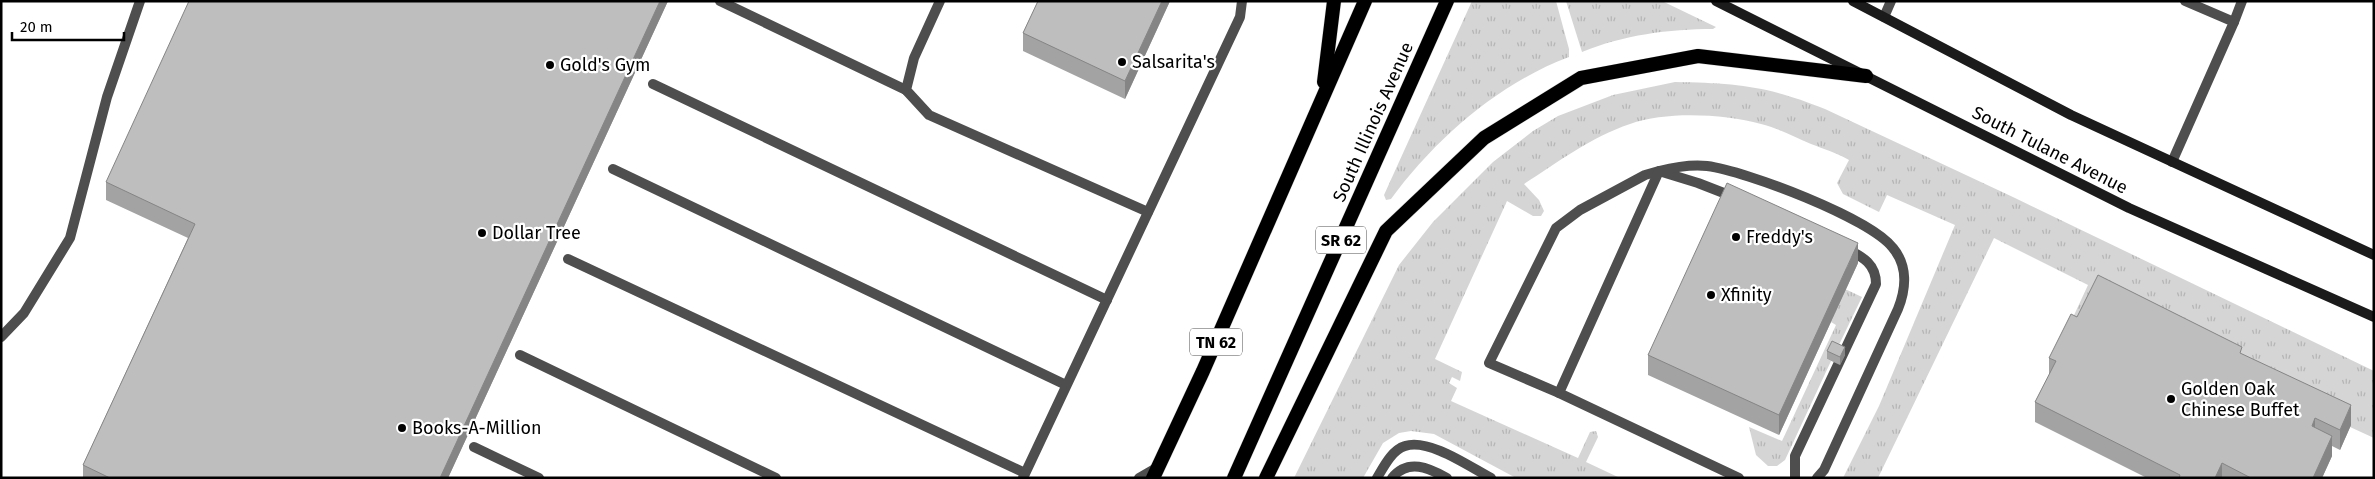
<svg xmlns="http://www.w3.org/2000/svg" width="2375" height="479" viewBox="0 0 2375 479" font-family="'Fira Sans',sans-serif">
	<defs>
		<pattern id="grass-tufts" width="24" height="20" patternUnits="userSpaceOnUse" patternTransform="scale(1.25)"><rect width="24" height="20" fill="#d5d5d5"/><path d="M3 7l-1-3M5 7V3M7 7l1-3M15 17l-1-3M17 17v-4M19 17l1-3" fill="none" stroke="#b5b5b5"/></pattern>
	</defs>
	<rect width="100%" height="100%" fill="#fff"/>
	<g fill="url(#grass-tufts)">
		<path d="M1472,1H1556L1569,49V57C1499,83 1435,139 1391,199L1386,200L1384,195Z"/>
		<path d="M1566,1H1662L1716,27L1713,29C1669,29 1623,35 1582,52Z"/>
		<path d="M1675,82C1735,83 1769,86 1825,109L2015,198L2374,371V438L2350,427L2069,326L2088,285L1994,238L1878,478H1843L1879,406L1955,225L1887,195L1879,212L1843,194L1837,183L1849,160C1837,153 1824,149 1811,144C1795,137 1778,128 1761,124C1723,114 1667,111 1630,124C1591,137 1558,162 1524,184L1539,200L1544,211L1541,216H1533L1507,201L1435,359L1462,372L1460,381L1452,377L1449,383L1457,388L1451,401L1578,458L1590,432L1596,431L1598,437L1586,462L1620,478H1516L1434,434L1411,431L1399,433L1383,443L1363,478H1294L1399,265L1433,222L1493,162L1533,131L1558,116L1613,95Z"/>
		<polygon points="1845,289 1862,297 1836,351 1827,359 1831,361 1785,460 1777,466 1768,466 1756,455 1749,427 1782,441 1836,325 1831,322"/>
	</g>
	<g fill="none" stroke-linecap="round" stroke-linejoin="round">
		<defs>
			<g id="trunk">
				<polyline points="1324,82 1334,1"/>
				<polyline points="1153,478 1203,371 1365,1"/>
				<polyline points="1234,478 1447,1"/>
				<polyline points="1266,478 1386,231 1484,138 1581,78 1698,56 1866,76"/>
			</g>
		</defs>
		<use href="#trunk" stroke="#dbdbdb" stroke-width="15"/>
		<g stroke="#4e4e4e" stroke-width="10">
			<polyline points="720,1 906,90"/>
			<polyline points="940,1 914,58 906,90 929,115 1148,212"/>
			<polyline points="2234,22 2242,1"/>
			<polyline points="653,84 1107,300"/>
			<polyline points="2172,162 2234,22 2185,1"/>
			<polyline points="613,169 1066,385"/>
			<polyline points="568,259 1025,473"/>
			<polyline points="1,337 24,313 70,238 107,97 140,1"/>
			<polyline points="520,355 776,478"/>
			<polyline points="1559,393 1489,363 1556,228 1580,210 1645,175 1659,171 1698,183 1734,197"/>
			<polyline points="474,447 539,478"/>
			<polyline points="1023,478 1240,17 1242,1"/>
			<polyline points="1139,478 1158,467"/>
			<path d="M1377,478C1384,466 1392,450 1405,446C1429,438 1470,467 1491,478"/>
			<path d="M1392,478C1408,458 1429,468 1447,478"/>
			<path d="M1739,478L1559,393L1659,171C1675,167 1690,164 1707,166C1746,171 1870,218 1893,248C1908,266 1906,289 1898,309L1824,470L1817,478"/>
			<path d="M1795,478V456L1876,284C1876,264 1863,257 1847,249"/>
		</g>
		<polyline stroke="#4e4e4e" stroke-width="10" points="1884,17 1891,1"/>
		<g stroke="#1b1b1b" stroke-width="10">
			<polyline points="1716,1 2129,208 2374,317"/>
			<polyline points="1853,1 2071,115 2374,255"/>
		</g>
		<use href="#trunk" stroke="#000" stroke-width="14"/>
	</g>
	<g fill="#a3a3a3">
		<polygon points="668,1 448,478 83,478 83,465 188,238 106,200 106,182"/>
		<polygon points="1038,1 1170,1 1125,99 1023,51 1023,33"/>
		<polygon points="1858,263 1779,435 1648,375 1648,355"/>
		<polygon points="2077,317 2242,354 2351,425 2340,450 2332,446 2332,456 2322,478 2147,478 2035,422 2035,402 2049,375 2049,358"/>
		<polygon points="1827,351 1845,355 1840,365 1827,359"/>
	</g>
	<g fill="#858585">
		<polygon points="660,1 668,1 448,478 440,478"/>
		<polygon points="1162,1 1170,1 1125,99 1125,81"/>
		<polygon points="1858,243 1858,263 1779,435 1779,415"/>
		<polygon points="1845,347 1845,355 1840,365 1840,357"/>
		<polygon points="2351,405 2351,425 2340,450 2340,430"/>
		<polygon points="2315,418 2315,438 2312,426"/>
		<polygon points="2332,436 2332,456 2322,478 2313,478"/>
		<polygon points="2222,463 2222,478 2215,478"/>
	</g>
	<g fill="#bebebe" stroke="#858585">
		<polygon points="189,1 660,1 440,478 110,478 83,465 195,224 106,182"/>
		<polygon points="1038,1 1162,1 1125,81 1023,33"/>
		<polygon points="1727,183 1858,243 1779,415 1648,355"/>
		<polygon points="2098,275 2242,347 2240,353 2351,405 2340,430 2315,418 2312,426 2332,436 2313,478 2251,478 2222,463 2215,478 2179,478 2180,475 2035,402 2056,361 2049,358 2071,314 2077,317"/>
		<polygon points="1832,341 1845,347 1840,357 1827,351"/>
	</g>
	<g fill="#000" stroke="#fff" stroke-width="2">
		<circle cx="1122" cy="62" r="5"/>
		<circle cx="550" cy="65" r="5"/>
		<circle cx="482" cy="233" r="5"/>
		<circle cx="1736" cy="237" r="5"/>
		<circle cx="1711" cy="295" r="5"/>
		<circle cx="2171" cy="399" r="5"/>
		<circle cx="402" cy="428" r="5"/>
	</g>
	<g text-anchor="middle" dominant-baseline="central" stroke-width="4.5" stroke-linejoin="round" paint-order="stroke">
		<g fill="#fff" stroke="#4c4c4c" stroke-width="1">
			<rect x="1316" y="226.5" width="50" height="27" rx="4"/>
			<rect x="1190" y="328.5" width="52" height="27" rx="4"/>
		</g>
		<g font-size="16" font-weight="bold" fill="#000">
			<text x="1341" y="240">SR 62</text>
			<text x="1216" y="342">TN 62</text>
		</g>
		<g font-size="18" fill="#000" stroke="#fff" text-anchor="start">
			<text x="1132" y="62">Salsarita's</text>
			<text x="560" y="65">Gold's Gym</text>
			<text x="492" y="233">Dollar Tree</text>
			<text x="1746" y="237">Freddy's</text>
			<text x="1721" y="295">Xfinity</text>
			<text x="2181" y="389">Golden Oak<tspan x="2181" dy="21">Chinese Buffet</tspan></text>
			<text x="412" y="428">Books-A-Million</text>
		</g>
		<g font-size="18" fill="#000" stroke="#fff">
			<text transform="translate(1373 122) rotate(-66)">South Illinois Avenue</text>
			<text transform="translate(2050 150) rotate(27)">South Tulane Avenue</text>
		</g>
	</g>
	<rect width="2375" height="479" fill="none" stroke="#000000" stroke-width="5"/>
	<path d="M12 32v8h112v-8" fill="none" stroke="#000000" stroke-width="2.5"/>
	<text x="20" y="32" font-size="15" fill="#000000" stroke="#ffffff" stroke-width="4" paint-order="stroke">20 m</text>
</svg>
